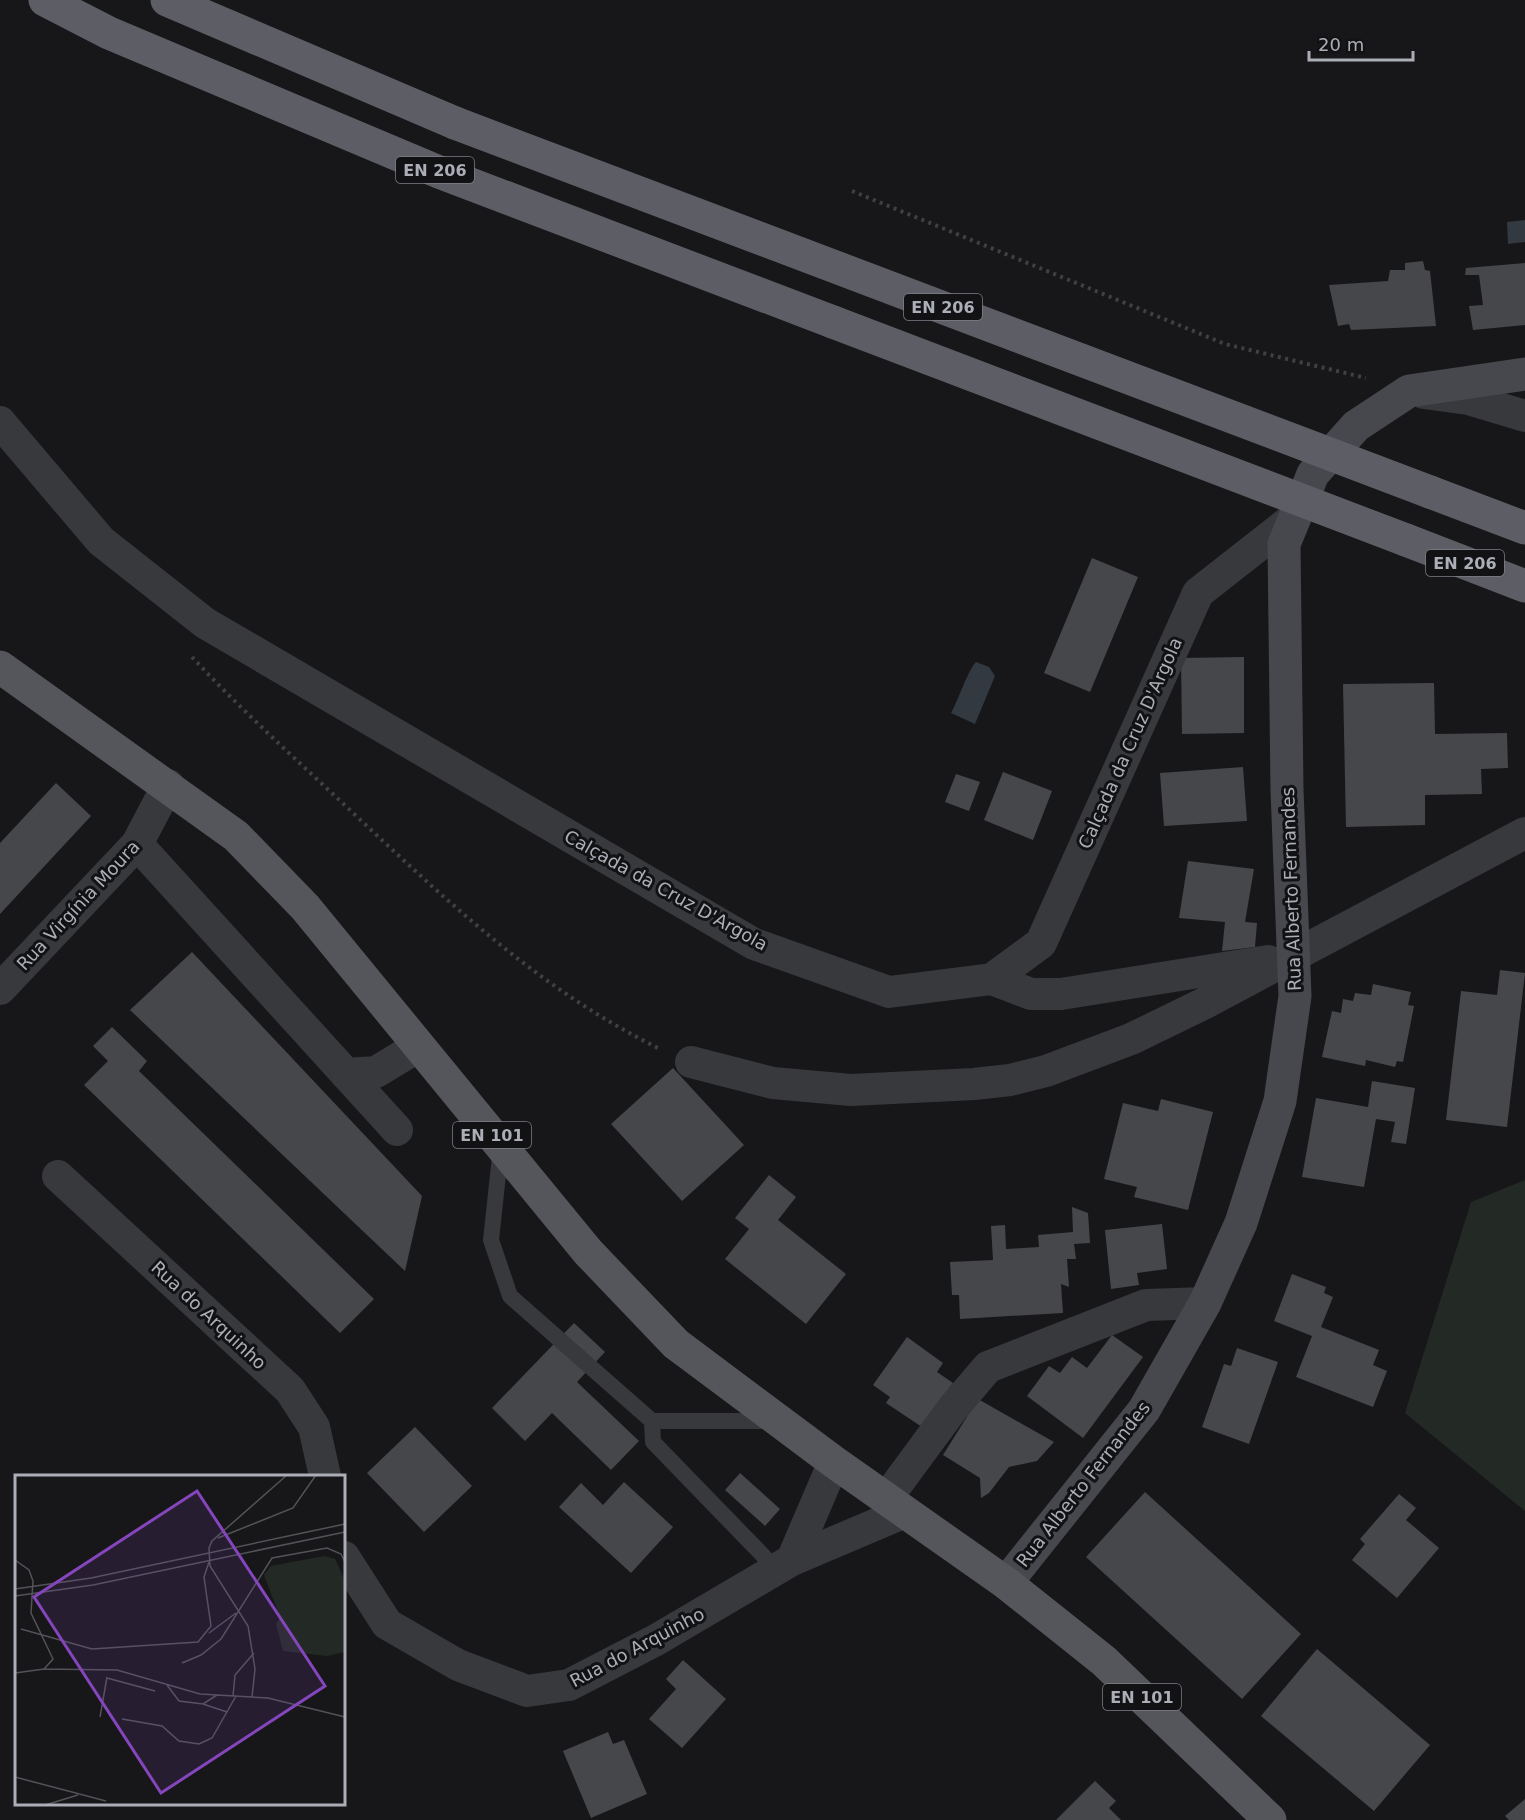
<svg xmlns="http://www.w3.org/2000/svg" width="1525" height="1820" viewBox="0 0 1525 1820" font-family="'DejaVu Sans',sans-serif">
	<rect width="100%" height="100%" fill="#171719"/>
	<polygon fill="#232a25" points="1525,1180 1525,1511 1405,1413 1471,1202"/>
	<g fill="#323940">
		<polygon points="1525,220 1525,242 1508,244 1507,222"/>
		<path d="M976,662L989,667L995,676L975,724L951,713C959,699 967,672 976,662Z"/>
	</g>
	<g fill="#46474b">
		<polygon points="1423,261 1425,270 1430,271 1436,326 1351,330 1349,324 1338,326 1329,285 1388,281 1390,270 1405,270 1405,263"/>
		<polygon points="1525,263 1525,325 1473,330 1469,306 1483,305 1479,275 1465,275 1466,268"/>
		<polygon points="1092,558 1138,577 1090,692 1044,673"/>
		<polygon points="1244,657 1244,733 1182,734 1181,658"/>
		<polygon points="1434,683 1435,734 1507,733 1508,768 1481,769 1482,794 1425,795 1425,825 1346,827 1343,684"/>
		<polygon points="1243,767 1247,821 1164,826 1160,773"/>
		<polygon points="1003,772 1052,791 1033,840 984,820"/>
		<polygon points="956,774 980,782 969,811 945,802"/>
		<polygon points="56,783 91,816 0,914 0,843"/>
		<polygon points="1188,861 1254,869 1245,922 1257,923 1255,947 1222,951 1225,922 1179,918"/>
		<polygon points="192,952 422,1196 405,1271 130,1010"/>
		<polygon points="1500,970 1525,973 1507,1127 1446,1120 1461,991 1497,995"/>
		<polygon points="1373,984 1411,992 1408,1005 1414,1006 1403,1062 1397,1061 1395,1067 1366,1060 1365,1066 1322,1057 1332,1011 1341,1013 1343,999 1353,1001 1355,993 1371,995"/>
		<polygon points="112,1027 147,1061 139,1071 374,1299 340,1333 84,1085 108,1061 93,1046"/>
		<polygon points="673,1068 744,1145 682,1201 611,1124"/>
		<polygon points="1372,1081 1415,1088 1406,1144 1391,1142 1395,1122 1376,1119 1364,1187 1302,1177 1316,1098 1368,1107"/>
		<polygon points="1161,1099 1213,1112 1188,1210 1134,1197 1137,1187 1104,1179 1123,1103 1158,1111"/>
		<polygon points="769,1175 796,1197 778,1220 846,1274 806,1324 725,1259 749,1229 735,1218"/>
		<polygon points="1072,1207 1088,1213 1090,1243 1074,1244 1076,1259 1067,1259 1069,1287 1061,1284 1063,1313 960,1319 959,1295 952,1295 950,1262 993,1260 991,1226 1005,1225 1006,1249 1039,1247 1038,1235 1073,1232"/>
		<polygon points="1162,1224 1167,1269 1137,1273 1139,1285 1111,1289 1105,1230"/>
		<polygon points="1292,1274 1326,1287 1324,1293 1333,1297 1321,1327 1379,1350 1373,1365 1387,1371 1373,1407 1296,1377 1312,1336 1274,1321"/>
		<polygon points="574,1323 605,1352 577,1382 639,1441 611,1470 552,1413 525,1441 492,1408"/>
		<polygon points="1112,1335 1143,1357 1083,1438 1027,1396 1049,1366 1060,1373 1072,1357 1087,1368"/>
		<polygon points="907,1337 943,1363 937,1372 953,1383 922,1427 886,1403 890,1397 873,1385"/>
		<polygon points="1237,1348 1278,1362 1249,1444 1202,1427 1224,1364 1231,1366"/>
		<polygon points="978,1399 1054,1442 1037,1461 1009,1467 989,1493 981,1498 980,1478 943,1455"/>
		<polygon points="415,1427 472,1486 424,1532 367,1473"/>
		<polygon points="740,1473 780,1509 765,1526 725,1490"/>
		<polygon points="624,1482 673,1527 631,1573 559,1507 581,1483 603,1505"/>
		<polygon points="1145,1492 1301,1634 1242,1699 1086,1557"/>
		<polygon points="1399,1494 1416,1508 1406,1520 1439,1548 1397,1598 1352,1560 1365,1544 1360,1539"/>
		<polygon points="1317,1649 1430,1745 1374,1811 1261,1716"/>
		<polygon points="683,1660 726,1699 682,1748 649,1719 676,1689 666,1679"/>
		<polygon points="608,1732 613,1744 624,1740 647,1794 591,1818 563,1751"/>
		<polygon points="1095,1781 1116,1801 1109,1808 1121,1820 1056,1820"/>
		<polygon points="1525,1799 1525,1820 1509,1820 1505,1816"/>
	</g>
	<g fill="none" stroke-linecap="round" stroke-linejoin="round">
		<g stroke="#3e4044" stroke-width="4" stroke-dasharray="3 4.5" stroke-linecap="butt">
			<polyline points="852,191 1225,344 1366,378"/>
			<path d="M192,657C242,711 298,761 352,812C448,902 540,990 660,1049"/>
		</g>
		<g stroke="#38393d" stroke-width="16">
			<polyline points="501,1147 491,1240 510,1296 652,1421 773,1421"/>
			<polyline points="652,1421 653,1442 776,1569"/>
		</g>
		<g stroke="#38393d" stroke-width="32">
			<polyline points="1424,393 1468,399 1525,416"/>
			<polyline points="0,422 101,541 205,623 754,944 889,992 992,979 1041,943 1198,593 1295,517"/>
			<polyline points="137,844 397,1130"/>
			<polyline points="992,979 1031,994 1061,994 1268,961"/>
			<polyline points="0,989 137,844 168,785"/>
			<polyline points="691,1062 773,1083 851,1090 974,1084 1010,1080 1046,1071 1131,1039 1205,1003 1525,833"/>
			<polyline points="346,1074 376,1072 419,1046"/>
			<polyline points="58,1176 290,1390 314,1427 325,1476"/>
			<polyline points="886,1499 953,1408 988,1367 1146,1305 1205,1303"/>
			<polyline points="344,1557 387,1624 458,1665 527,1691 569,1685 656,1640 792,1560 905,1512"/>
			<polyline points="792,1560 834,1462"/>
		</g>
		<polyline stroke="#47484d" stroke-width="33" points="1006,1583 1144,1410 1205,1303 1241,1223 1280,1101 1295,996 1287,790 1284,544 1313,474 1356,426 1409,391 1525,374"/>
		<polyline stroke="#55565c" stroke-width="33" points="0,667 236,836 305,907 588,1252 676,1344 834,1462 1006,1583 1104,1661 1270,1820"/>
		<g stroke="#5d5e65" stroke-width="33">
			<polyline points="45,0 109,33 439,172 833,322"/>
			<polyline points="167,0 455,123"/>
			<polyline points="1430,492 1525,528"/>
			<polyline points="1406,540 1525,586"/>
		</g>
		<g stroke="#5d5e65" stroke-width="33">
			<polyline points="455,123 1430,492"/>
			<polyline points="833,322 1406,540"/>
		</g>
	</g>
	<g text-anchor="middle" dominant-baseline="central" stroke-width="6" stroke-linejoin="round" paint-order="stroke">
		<g fill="#121214" stroke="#7d7f86" stroke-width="1.5">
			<rect x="396" y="157" width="78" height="26" rx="4.5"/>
			<rect x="904" y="294" width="78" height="26" rx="4.5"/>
			<rect x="1426" y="550" width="78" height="26" rx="4.5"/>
			<rect x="453" y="1122" width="78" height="26" rx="4.5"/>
			<rect x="1103" y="1684" width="78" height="26" rx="4.5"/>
		</g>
		<g font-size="16" font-weight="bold" fill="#abaeb7">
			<text x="435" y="170">EN 206</text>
			<text x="943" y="307">EN 206</text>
			<text x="1465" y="563">EN 206</text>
			<text x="492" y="1135">EN 101</text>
			<text x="1142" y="1697">EN 101</text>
		</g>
		<g font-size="18" fill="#abaeb7" stroke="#121214">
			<text transform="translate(1130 743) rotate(-66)">Calçada da Cruz D'Argola</text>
			<text transform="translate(1291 889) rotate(-92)">Rua Alberto Fernandes</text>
			<text transform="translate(666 890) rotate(29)">Calçada da Cruz D'Argola</text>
			<text transform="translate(78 905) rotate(-47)">Rua Virgínia Moura</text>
			<text transform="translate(209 1315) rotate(43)">Rua do Arquinho</text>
			<text transform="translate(1083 1484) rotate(-52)">Rua Alberto Fernandes</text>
			<text transform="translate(637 1647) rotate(-28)">Rua do Arquinho</text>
		</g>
	</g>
	<g transform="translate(15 1475)">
		<rect width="330" height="330" fill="#171719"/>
		<path d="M309,81L320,84L330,106V177L312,181L268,176L261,149L265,142L249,100L256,91Z" fill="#232a25"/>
		<path fill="none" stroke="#525358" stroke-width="1.5" d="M203,63L278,33L301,0M0,85L14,95L18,106L16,138L38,184L29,194M0,114L76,103L330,49M0,121L78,110L330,57M6,154L77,174L183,167L196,151L189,102L194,87M194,158L221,138M167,188L186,180L206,164L257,83L312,73L326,79L330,87M0,198L29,194L102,195L185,219L253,223L330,242M92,203L140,216M152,210L164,226L188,229L202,220M218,221L220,200L239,178M237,222L240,194L233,151L195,91L194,73L197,66L272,0M188,229L212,237M85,242L92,202M107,244L147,251L164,266L184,269L197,263L221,221M0,302L91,326M30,330L63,320"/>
		<path fill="#8546bd" fill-opacity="0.15" stroke="#8546bd" stroke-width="3" d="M182,16L310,211L146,318L19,122Z"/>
		<rect width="330" height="330" fill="none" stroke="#abaeb7" stroke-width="3"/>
	</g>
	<path d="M1309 51v9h104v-9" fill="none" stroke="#abaeb7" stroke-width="3"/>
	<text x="1318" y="51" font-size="18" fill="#abaeb7" stroke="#121214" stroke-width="4.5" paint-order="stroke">20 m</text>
</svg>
